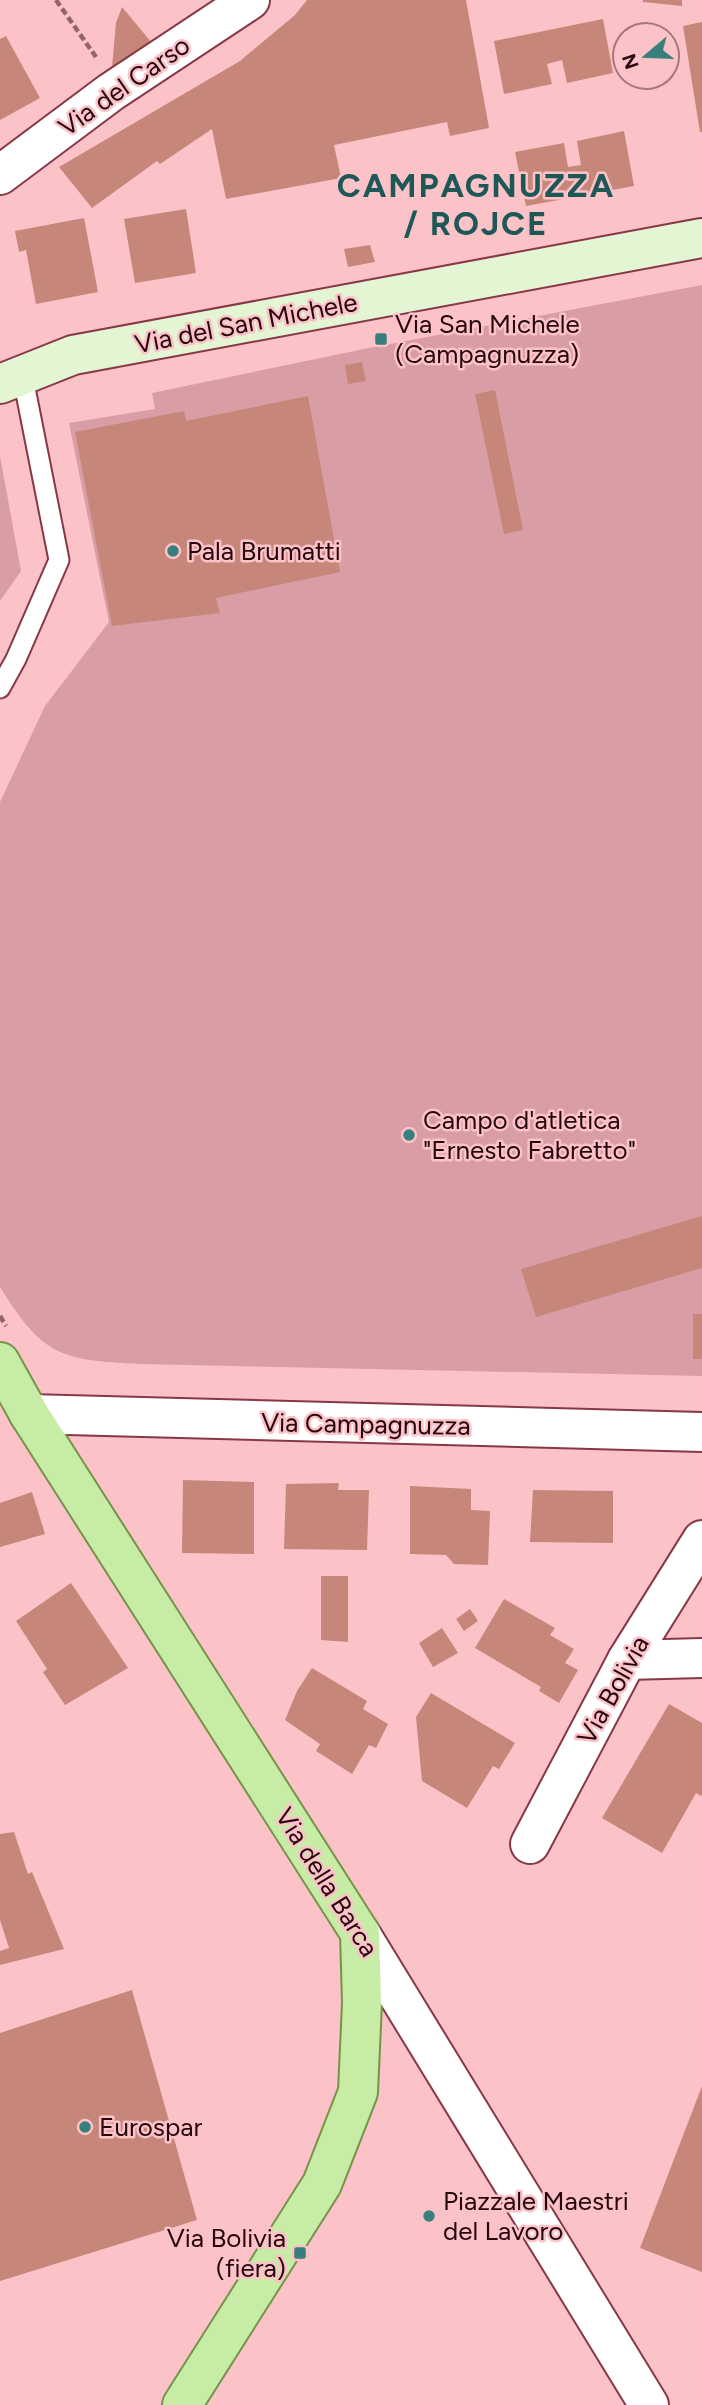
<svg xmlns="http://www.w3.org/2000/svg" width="702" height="2405" viewBox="0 0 702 2405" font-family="Figtree,sans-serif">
	<rect width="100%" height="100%" fill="#fbc2c8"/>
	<g fill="#d99ea5">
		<path d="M702,285V1376L140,1364C60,1360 43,1356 0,1287V802L45,706L109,622L69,423L155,409L152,393L364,349Z"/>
		<polygon points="0,456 21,571 0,601"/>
	</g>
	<g fill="#c6877a">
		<polygon points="307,0 466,0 489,128 450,136 447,122 334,145 341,178 226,199 212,129 160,164 157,161 92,208 59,167 240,61 295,15"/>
		<polygon points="643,0 682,0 682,6 643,2"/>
		<polygon points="122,7 152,43 112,67 116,23"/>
		<polygon points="603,19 613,73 567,83 562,60 547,64 552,84 504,94 494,41"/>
		<polygon points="702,22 702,132 700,132 683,26"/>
		<polygon points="6,36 40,98 0,120 0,39"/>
		<polygon points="624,131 634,186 526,206 515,152 564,143 568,167 581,165 577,141"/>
		<polygon points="186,209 196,273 135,283 124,219"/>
		<polygon points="84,218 98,292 36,304 26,250 19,252 15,231"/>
		<polygon points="370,245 375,262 348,267 344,249"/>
		<polygon points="362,362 366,381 348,384 345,365"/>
		<polygon points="495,390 523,530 504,534 475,394"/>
		<polygon points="308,396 340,572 216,598 220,613 112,626 75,432 184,411 186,421"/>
		<polygon points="702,1216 702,1268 536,1317 521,1269"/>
		<rect x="693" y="1314" width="9" height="45"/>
		<polygon points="183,1480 254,1482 254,1554 182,1553"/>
		<polygon points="339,1483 338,1490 369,1490 367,1550 284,1549 286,1484"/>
		<polygon points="410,1486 471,1489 471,1510 490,1511 488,1565 454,1564 446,1555 410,1554"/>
		<polygon points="533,1490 613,1491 613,1543 530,1542"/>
		<polygon points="32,1492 45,1534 0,1547 0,1503"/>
		<polygon points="321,1576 348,1576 348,1642 321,1640"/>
		<polygon points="71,1583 128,1668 65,1705 43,1672 47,1669 16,1621"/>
		<polygon points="504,1599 555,1628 550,1635 574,1649 565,1663 578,1670 559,1703 539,1691 541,1687 475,1648"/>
		<polygon points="470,1609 478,1621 464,1631 456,1619"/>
		<polygon points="442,1628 458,1653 433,1667 419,1643"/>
		<polygon points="312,1668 367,1701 363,1709 388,1724 376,1748 369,1745 352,1774 316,1751 320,1744 285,1720 297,1691"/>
		<polygon points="431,1693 515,1743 499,1769 493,1766 467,1808 422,1781 416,1717"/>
		<polygon points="669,1704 702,1723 702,1794 701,1796 696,1793 662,1853 602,1818"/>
		<polygon points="14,1832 28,1874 32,1872 64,1949 0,1965 0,1951 9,1948 0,1920 0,1834"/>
		<polygon points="132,1990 197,2220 0,2281 0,2033"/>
		<polygon points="702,2086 702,2272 640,2248"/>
	</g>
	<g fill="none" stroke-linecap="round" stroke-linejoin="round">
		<defs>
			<polyline id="service" points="0,688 16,659 59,560 22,373"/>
			<g id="minor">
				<polyline points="0,175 111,92 250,0"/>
				<polyline points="29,1414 702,1432"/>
				<polyline points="627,1660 702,1658"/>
				<polyline points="530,1844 627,1660 702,1540"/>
				<polyline points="360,1933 649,2405"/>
			</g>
			<polyline id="secondary" points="0,384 73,355 702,238"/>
			<polyline id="primary" points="0,1362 29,1414 360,1933 362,2003 358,2092 322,2184 182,2405"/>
		</defs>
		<use href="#service" stroke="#873846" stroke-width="23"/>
		<use href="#minor" stroke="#873846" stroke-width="42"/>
		<use href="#secondary" stroke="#873846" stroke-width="42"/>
		<use href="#primary" stroke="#779349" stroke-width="42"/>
		<g stroke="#91656b" stroke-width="4.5" stroke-dasharray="7 3.5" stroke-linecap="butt">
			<polyline points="56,0 96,57"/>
			<polyline points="0,1316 6,1326"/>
		</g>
		<use href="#service" stroke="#fff" stroke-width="19"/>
		<use href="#minor" stroke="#fff" stroke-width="38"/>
		<use href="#secondary" stroke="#e3f5d2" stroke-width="38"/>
		<use href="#primary" stroke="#c7eca5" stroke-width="38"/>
	</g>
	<g fill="#377f7c" stroke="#fbc2c8" stroke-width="2.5">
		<rect x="374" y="332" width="14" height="14" rx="3.5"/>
		<circle cx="173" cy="551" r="7"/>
		<circle cx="409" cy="1135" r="7"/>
		<circle cx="85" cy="2127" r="7"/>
		<circle cx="429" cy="2216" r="7"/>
		<rect x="293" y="2246" width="14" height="14" rx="3.5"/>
	</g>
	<g text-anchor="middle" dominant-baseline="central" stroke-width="5" stroke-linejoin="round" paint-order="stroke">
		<g font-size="26" fill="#27070d" stroke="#fbc2c8">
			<text transform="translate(124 86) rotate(-35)">Via del Carso</text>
			<text transform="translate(246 323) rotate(-11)">Via del San Michele</text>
			<text transform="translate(366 1424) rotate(1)">Via Campagnuzza</text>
			<text transform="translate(613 1690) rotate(-61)">Via Bolivia</text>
			<text transform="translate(327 1882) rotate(58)">Via della Barca</text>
		</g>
		<g font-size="26" fill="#27070d" stroke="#fbc2c8" text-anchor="start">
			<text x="395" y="324">Via San Michele<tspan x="395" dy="30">(Campagnuzza)</tspan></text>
			<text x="187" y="551">Pala Brumatti</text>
			<text x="423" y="1120">Campo d'atletica<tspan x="423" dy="30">"Ernesto Fabretto"</tspan></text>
			<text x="99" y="2127">Eurospar</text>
			<text x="443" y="2201">Piazzale Maestri<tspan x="443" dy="30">del Lavoro</tspan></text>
			<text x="286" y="2238" text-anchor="end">Via Bolivia<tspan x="286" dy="30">(fiera)</tspan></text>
		</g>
		<g font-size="33" font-weight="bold" letter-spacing="2" fill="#1e5856" stroke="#fbc2c8">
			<text x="476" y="185">CAMPAGNUZZA<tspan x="476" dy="38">/ ROJCE</tspan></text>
		</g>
	</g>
	<g transform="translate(646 56) rotate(251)"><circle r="33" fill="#fbc2c8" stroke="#a6777d" stroke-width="2"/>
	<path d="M0-5L12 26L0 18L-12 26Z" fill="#377f7c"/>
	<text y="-10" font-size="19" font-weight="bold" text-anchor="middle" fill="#27070d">N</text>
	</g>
</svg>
